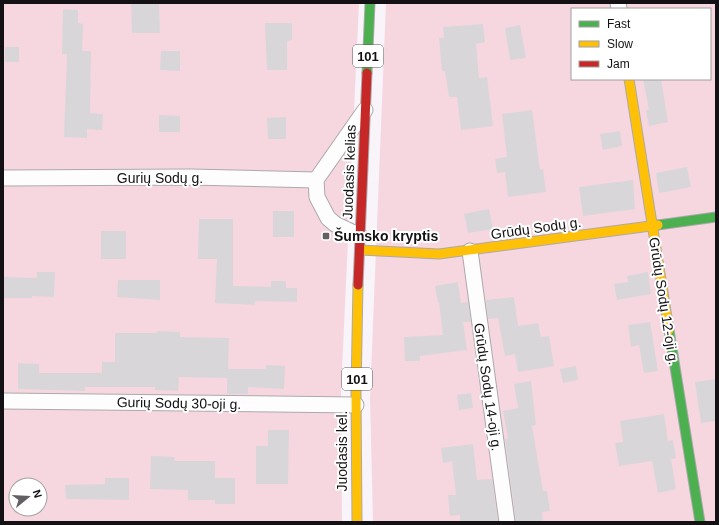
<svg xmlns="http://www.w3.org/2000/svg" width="719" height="525" viewBox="0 0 719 525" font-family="Arial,sans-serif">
	<rect width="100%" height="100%" fill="#f8f4f9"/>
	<g fill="#f6d7e0" fill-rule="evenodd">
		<path d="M3,3H359L341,391L342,522H3ZM16,485H40V509H16Z"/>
		<path d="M386,3H716V522H373L370,398ZM572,9H710V79H572Z"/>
	</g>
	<g fill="#d9d6da">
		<polygon points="131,3 159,3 160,33 132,33"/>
		<polygon points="63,9 78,10 78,23 83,24 82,51 91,51 90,113 103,114 102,130 87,129 87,138 64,137 67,54 62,54"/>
		<polygon points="265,23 292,23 292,40 287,41 287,70 267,70"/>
		<polygon points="483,24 485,42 476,44 479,78 487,77 493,126 461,130 457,97 449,97 445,71 442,71 439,38 444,38 443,27"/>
		<polygon points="520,25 526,58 510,60 505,28"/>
		<rect x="5" y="47" width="14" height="15"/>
		<polygon points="161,51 180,51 180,71 160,70"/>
		<polygon points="643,79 661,79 668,122 649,126 646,110 649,110"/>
		<polygon points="532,110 540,170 543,169 546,192 508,197 505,172 497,173 495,159 507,157 502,114"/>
		<polygon points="159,115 180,116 180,132 159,132"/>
		<polygon points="286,117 286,139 268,139 267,118"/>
		<polygon points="620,131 622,146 603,150 600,134"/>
		<polygon points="687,167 691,187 659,193 656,173"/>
		<polygon points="633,180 635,209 583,216 579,187"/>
		<polygon points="489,209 493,229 468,233 464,214"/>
		<rect x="273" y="211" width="21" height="26"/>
		<polygon points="199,219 233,219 233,286 271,287 271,281 286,281 286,288 297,288 297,302 255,301 255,305 215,303 217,259 198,259"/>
		<rect x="101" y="231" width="25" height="28"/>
		<polygon points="37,272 55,272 54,297 32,296 32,298 3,298 3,277 37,278"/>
		<polygon points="648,272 651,294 617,300 614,284 628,282 627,276"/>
		<polygon points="118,280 160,280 160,300 117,297"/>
		<polygon points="458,282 461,303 468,302 471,322 463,322 467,350 420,356 420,361 405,361 404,337 443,335 439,302 438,303 435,286"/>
		<polygon points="514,297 518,326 538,323 541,337 549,336 554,366 518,372 515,354 505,356 498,318 488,319 486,300"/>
		<polygon points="650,322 658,371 644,373 639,345 631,347 628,325"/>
		<polygon points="157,331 180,332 180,337 229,338 228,369 266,369 266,365 285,366 284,389 248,387 248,394 227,394 227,378 179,377 178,391 155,390 155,387 85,387 85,391 18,389 18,363 39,364 39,373 102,373 102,362 115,362 115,333 157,333"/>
		<polygon points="576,366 578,380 563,383 560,369"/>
		<polygon points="716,379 716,421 701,423 695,382"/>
		<polygon points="531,381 536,425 532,426 543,491 547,491 550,511 542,512 543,522 516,522 505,439 508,438 503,411 518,408 514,384"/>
		<polygon points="471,393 473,408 459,410 457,395"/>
		<polygon points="664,414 668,441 673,440 676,458 671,459 676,489 658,493 652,461 619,466 615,443 623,442 620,421"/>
		<polygon points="268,430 289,430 288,484 256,484 256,446 268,446"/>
		<polygon points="473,444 477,480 492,479 498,521 460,522 460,515 450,516 448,495 456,495 452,461 443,463 441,448"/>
		<polygon points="151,456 175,457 174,461 215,461 215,478 235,478 235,504 215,504 215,500 188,500 188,490 150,489"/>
		<polygon points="105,478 129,478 129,500 66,499 65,485 105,484"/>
	</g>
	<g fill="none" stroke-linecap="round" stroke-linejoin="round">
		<defs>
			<g id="street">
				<polyline points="618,3 619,9"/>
				<polyline points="3,178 190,177 316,180"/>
				<polyline points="360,236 335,224 328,218 317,197 316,180 365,110"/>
				<polyline points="470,251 507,522"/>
				<polyline points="3,401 356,405"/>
			</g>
			<g id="fast">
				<polyline points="367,73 370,3"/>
				<polyline points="658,225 716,217"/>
				<polyline points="669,330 700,522"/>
			</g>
			<g id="slow">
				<polyline points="629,79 669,330"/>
				<polyline points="360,250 439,254 658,225"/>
				<polyline points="357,522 356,392 358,285"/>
			</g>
			<polyline id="jam" points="358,285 367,73"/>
		</defs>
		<use href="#street" stroke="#aca9ac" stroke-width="17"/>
		<use href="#fast" stroke="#aca9ac" stroke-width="11"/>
		<use href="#slow" stroke="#aca9ac" stroke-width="11"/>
		<use href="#jam" stroke="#aca9ac" stroke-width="11"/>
		<use href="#street" stroke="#fefdfe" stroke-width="15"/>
		<use href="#fast" stroke="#4caf50" stroke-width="9"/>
		<use href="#slow" stroke="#ffc107" stroke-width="9"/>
		<use href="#jam" stroke="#c62828" stroke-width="9"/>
	</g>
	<rect fill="#636064" stroke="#fff" stroke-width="1.5" x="322" y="232" width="8" height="8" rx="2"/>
	<g text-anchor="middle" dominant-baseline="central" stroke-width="4" stroke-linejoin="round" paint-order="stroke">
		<g fill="#fff" stroke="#5a585a" stroke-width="1">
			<rect x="353" y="45" width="30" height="22" rx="3"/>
			<rect x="342" y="368" width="30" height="22" rx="3"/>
		</g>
		<g font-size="13" font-weight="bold" fill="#131113">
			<text x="368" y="56">101</text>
			<text x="357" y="379">101</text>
		</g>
		<g font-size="14" fill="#131113" stroke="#fff">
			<text transform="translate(349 172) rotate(-88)">Juodasis kelias</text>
			<text x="160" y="178">Gurių Sodų g.</text>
			<text transform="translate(536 228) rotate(-8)">Grūdų Sodų g.</text>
			<text transform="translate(664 301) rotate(81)">Grūdų Sodų 12-oji g.</text>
			<text transform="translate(488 387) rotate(82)">Grūdų Sodų 14-oji g.</text>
			<text transform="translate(179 403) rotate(1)">Gurių Sodų 30-oji g.</text>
			<text transform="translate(342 451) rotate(-90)">Juodasis kel.</text>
		</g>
		<g font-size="14" font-weight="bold" fill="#131113" stroke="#fff" text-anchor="start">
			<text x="334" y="236">Šumsko kryptis</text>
		</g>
	</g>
	<rect width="719" height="525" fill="none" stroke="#131113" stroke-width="8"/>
	<rect x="571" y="8" width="140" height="72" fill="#ffffff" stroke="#a1a0a1"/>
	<rect x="579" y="21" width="20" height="6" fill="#4caf50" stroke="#a1a0a1"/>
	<text x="607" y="28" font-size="12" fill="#131113">Fast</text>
	<rect x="579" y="41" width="20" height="6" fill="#ffc107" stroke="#a1a0a1"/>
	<text x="607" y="48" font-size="12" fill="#131113">Slow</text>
	<rect x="579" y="61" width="20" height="6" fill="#c62828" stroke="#a1a0a1"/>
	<text x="607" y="68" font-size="12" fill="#131113">Jam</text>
	<g transform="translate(28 497) rotate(72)"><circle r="19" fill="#ffffff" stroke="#a1a0a1"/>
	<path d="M0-3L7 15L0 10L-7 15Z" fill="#636064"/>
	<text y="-6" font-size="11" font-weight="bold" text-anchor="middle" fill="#131113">N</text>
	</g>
</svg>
